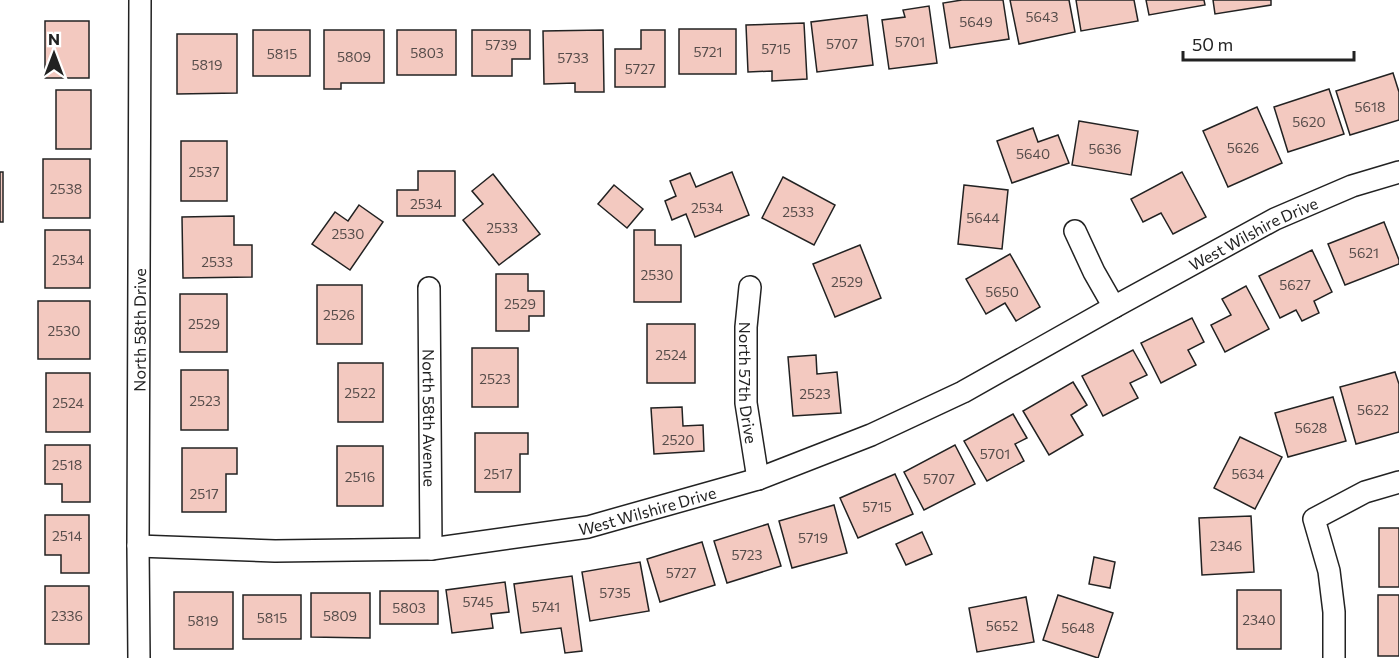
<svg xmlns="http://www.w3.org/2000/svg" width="1399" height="658" viewBox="0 0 1399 658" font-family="Commissioner,sans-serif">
	<rect width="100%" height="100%" fill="#fff"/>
	<g fill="#f3c9c0" stroke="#222" stroke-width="1.5">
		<polygon points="962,0 1003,0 1009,39 950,48 943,3"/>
		<polygon points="1010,0 1069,0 1075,32 1019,44"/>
		<polygon points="1076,0 1134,0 1138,21 1081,31"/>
		<polygon points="1146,0 1204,0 1205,5 1149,15"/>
		<polygon points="1213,0 1271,0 1271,5 1215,14"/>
		<polygon points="929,6 937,63 889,69 882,20 905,17 903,10"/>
		<polygon points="867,15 873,65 817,72 811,22"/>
		<rect x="45" y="21" width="44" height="57"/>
		<polygon points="804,23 807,79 772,81 772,71 748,72 746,25"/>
		<rect x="679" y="29" width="57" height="45"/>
		<rect x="253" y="30" width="57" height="46"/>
		<polygon points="324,30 384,30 384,83 341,83 341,89 324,89"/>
		<rect x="397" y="30" width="59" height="45"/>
		<polygon points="472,30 530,30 530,59 512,59 512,76 472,76"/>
		<polygon points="603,30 604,92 575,92 575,83 544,84 543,31"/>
		<polygon points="641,30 665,30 665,87 615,87 615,49 641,49"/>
		<polygon points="177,34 237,34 237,93 177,94"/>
		<polygon points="1393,73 1399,92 1399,120 1350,135 1336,91"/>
		<polygon points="1329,89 1344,134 1288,152 1274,107"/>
		<rect x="56" y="90" width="35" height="59"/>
		<polygon points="1257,107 1282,163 1228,187 1203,131"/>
		<polygon points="1079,121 1138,131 1131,175 1072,165"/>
		<polygon points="1033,128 1038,142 1058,135 1069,163 1012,183 997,141"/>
		<rect x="181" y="141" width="46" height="60"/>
		<rect x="43" y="159" width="47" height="59"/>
		<polygon points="418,171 455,171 455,216 397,216 397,190 418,190"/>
		<rect x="0" y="172" width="3" height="50"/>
		<polygon points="732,172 749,215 695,237 686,214 672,220 665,201 676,196 670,181 690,173 696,187"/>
		<polygon points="1182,172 1206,217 1173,234 1161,213 1143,222 1131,199"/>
		<polygon points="493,174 540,234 499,265 463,220 483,204 472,191"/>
		<polygon points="783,177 835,205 814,245 762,218"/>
		<polygon points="614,185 643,209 627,228 598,204"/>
		<polygon points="964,185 1008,190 1002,249 958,244"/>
		<polygon points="359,205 383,222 350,270 312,244 335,212 348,221"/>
		<polygon points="234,216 234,245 252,245 252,277 183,278 182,217"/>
		<polygon points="1384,222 1399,260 1399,264 1345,285 1328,244"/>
		<rect x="45" y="230" width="45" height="58"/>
		<polygon points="634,230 655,230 655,245 681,245 681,302 634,302"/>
		<polygon points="860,245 881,298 835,317 813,264"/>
		<polygon points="1312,250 1332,292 1314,301 1319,313 1302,321 1296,310 1280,318 1259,276"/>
		<polygon points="1010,254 1040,307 1016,321 1005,303 986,314 966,279"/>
		<polygon points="496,274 528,274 528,291 544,291 544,316 529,316 529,331 496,331"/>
		<rect x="317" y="285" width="45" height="59"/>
		<polygon points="1246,286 1269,329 1225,352 1211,325 1231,315 1222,299"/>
		<rect x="180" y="294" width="47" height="58"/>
		<rect x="38" y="301" width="52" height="58"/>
		<polygon points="1192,318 1204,342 1188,350 1196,365 1161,383 1141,343"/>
		<rect x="647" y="324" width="48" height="59"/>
		<rect x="472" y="348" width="46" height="59"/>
		<polygon points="1133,350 1147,375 1130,383 1138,398 1103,416 1082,376"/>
		<polygon points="816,355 817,374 837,372 841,413 793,416 788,357"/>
		<rect x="338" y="363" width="45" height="59"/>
		<rect x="181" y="370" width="47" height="60"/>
		<polygon points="1395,372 1399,384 1399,432 1356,444 1340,387"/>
		<rect x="46" y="373" width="44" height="59"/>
		<polygon points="1073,382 1087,405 1071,415 1083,435 1049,455 1023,411"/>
		<polygon points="1333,397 1346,441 1288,457 1275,413"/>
		<polygon points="682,407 683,426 703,425 704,451 654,454 651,408"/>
		<polygon points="1013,414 1027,438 1015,444 1024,461 987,481 964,441"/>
		<polygon points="475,433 528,433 528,454 520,454 520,492 475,492"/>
		<polygon points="1240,437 1282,457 1255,509 1214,488"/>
		<polygon points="45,445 90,445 90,502 62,502 62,484 45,484"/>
		<polygon points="955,445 975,484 924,510 904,472"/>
		<rect x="337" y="446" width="46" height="60"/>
		<polygon points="182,448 237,448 237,474 226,474 226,512 182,512"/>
		<polygon points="895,474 913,514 858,538 840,498"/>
		<polygon points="834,505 847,553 792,568 779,521"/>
		<polygon points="45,515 89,515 89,573 61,573 61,555 45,555"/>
		<polygon points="1251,516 1254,572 1202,575 1199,518"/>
		<polygon points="768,524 781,566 727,583 714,541"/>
		<rect x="1379" y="528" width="20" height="59"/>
		<polygon points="922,532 932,554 906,565 896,544"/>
		<polygon points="702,542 715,585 660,602 647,559"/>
		<polygon points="1094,557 1115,562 1110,588 1089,584"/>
		<polygon points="640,562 649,611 590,621 582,572"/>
		<polygon points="572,576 582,651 565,653 561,628 521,633 514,584"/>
		<polygon points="505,582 509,612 491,614 493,628 452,633 446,590"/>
		<rect x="45" y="586" width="44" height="58"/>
		<rect x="1237" y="590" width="44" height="59"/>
		<rect x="380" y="591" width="58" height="33"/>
		<rect x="174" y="592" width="59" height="57"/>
		<polygon points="311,593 370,593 370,638 311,637"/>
		<rect x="243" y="595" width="58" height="44"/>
		<polygon points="1058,595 1113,613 1098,658 1043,640"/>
		<rect x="1378" y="595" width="21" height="61"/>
		<polygon points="1026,597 1034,642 977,652 969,608"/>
	</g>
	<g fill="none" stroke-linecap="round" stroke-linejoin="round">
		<defs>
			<g id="street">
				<polyline points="1075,231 1094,272 1114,307"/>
				<path id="s1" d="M750,287L746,327V403L758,479"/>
				<path id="s2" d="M429,288L431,549"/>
				<path id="s3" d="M138,546L275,551L431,549L588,527L758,479L871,435L963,392L1114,307L1275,219L1352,186L1399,172"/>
				<path id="s4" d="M139,658L138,546L140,0"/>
				<polyline points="1334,658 1334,612 1329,571 1314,519 1365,492 1399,482"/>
			</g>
		</defs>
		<use href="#street" stroke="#222" stroke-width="24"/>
		<use href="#street" stroke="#fff" stroke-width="21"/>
	</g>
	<g text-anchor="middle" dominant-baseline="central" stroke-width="4.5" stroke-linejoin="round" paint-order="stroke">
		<g font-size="14" fill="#564c4a">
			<text x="1042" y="16">5643</text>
			<text x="976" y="21">5649</text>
			<text x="910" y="41">5701</text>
			<text x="842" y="43">5707</text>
			<text x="501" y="44">5739</text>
			<text x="776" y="48">5715</text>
			<text x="708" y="51">5721</text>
			<text x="427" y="52">5803</text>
			<text x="282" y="53">5815</text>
			<text x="354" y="56">5809</text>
			<text x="573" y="57">5733</text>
			<text x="207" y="64">5819</text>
			<text x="640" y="68">5727</text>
			<text x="1370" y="106">5618</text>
			<text x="1309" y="121">5620</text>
			<text x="1243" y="147">5626</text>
			<text x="1105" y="148">5636</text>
			<text x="1033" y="153">5640</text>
			<text x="204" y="171">2537</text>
			<text x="66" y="188">2538</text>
			<text x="426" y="203">2534</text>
			<text x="707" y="207">2534</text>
			<text x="798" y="211">2533</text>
			<text x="983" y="217">5644</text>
			<text x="502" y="227">2533</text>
			<text x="348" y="233">2530</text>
			<text x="1364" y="252">5621</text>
			<text x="68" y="259">2534</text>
			<text x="217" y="261">2533</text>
			<text x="657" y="274">2530</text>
			<text x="847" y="281">2529</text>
			<text x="1295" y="284">5627</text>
			<text x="1002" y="291">5650</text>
			<text x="520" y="303">2529</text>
			<text x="339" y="314">2526</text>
			<text x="204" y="323">2529</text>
			<text x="64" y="330">2530</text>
			<text x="671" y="354">2524</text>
			<text x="495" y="378">2523</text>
			<text x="360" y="392">2522</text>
			<text x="815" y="393">2523</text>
			<text x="205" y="400">2523</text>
			<text x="68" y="402">2524</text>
			<text x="1373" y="409">5622</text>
			<text x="1311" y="427">5628</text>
			<text x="678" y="439">2520</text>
			<text x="995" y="453">5701</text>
			<text x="67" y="464">2518</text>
			<text x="498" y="473">2517</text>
			<text x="1248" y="473">5634</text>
			<text x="360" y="476">2516</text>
			<text x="939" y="478">5707</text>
			<text x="204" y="493">2517</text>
			<text x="877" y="506">5715</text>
			<text x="67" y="535">2514</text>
			<text x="813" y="537">5719</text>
			<text x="1226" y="545">2346</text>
			<text x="747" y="554">5723</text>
			<text x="681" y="572">5727</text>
			<text x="615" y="592">5735</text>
			<text x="478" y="601">5745</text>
			<text x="546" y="606">5741</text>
			<text x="409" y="607">5803</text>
			<text x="67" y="615">2336</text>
			<text x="340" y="615">5809</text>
			<text x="272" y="617">5815</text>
			<text x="1259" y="619">2340</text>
			<text x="203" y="620">5819</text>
			<text x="1002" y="625">5652</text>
			<text x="1078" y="627">5648</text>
		</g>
		<g font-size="16" fill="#222" stroke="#fff">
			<text stroke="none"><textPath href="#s3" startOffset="1182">West Wilshire Drive</textPath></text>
			<text stroke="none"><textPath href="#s4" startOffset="328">North 58th Drive</textPath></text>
			<text stroke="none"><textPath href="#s1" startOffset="96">North 57th Drive</textPath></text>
			<text stroke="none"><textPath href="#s2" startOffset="130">North 58th Avenue</textPath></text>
			<text stroke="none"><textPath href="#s3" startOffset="513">West Wilshire Drive</textPath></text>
		</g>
	</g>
	<g transform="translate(54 54)" stroke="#ffffff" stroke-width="4.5" paint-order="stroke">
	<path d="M0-4.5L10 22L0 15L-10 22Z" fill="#222222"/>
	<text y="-9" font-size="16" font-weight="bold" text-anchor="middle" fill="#222222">N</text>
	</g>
	<path d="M1183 51v9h171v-9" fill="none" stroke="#222222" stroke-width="3"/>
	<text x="1192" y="51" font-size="18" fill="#222222" stroke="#ffffff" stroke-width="4.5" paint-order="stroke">50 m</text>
</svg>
